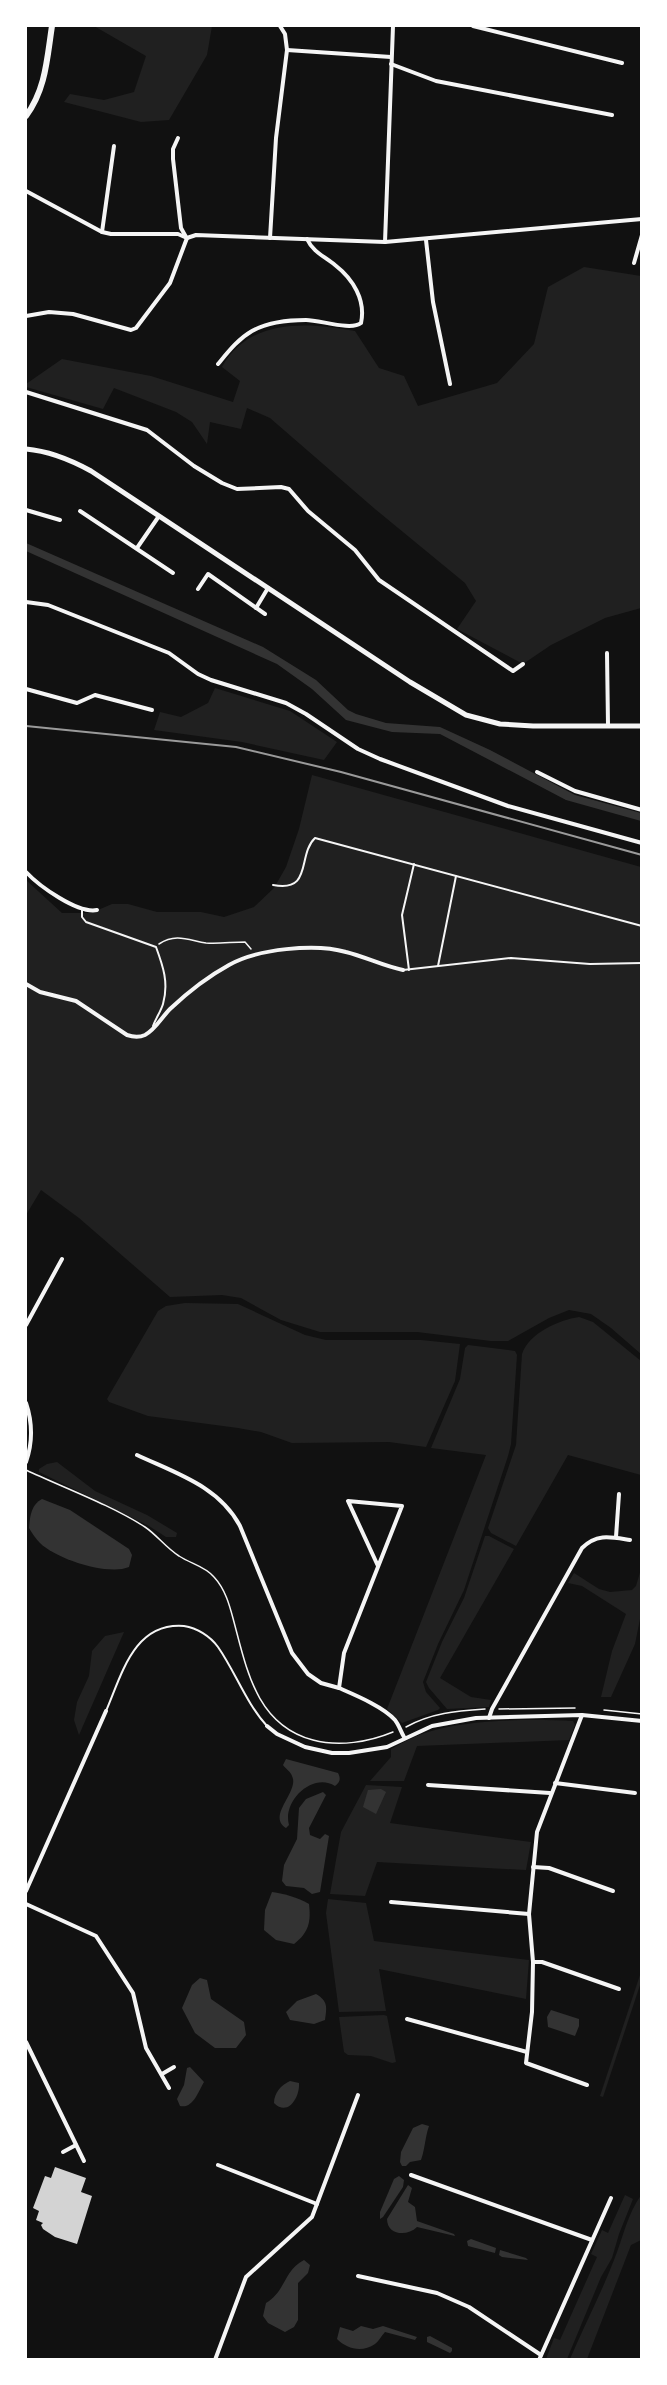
<svg xmlns="http://www.w3.org/2000/svg" width="667" height="2385" viewBox="0 0 667 2385" font-family="Commissioner,sans-serif">
	<rect width="100%" height="100%" fill="#111"/>
	<g fill="#202020">
		<polygon points="94,26 212,26 207,55 169,120 141,122 64,102 70,94 104,100 134,92 146,56"/>
		<path d="M584,267L641,276V608L605,618L551,645L523,664L457,629L476,601L465,583L375,509L270,418L247,408L241,429L210,422L207,444L192,422L176,412L114,388L103,409L26,387V384L62,359L151,376L233,402L240,381L222,367C249,318 308,322 355,331L379,368L404,376L418,406L497,383L534,344L548,287Z"/>
		<polygon points="215,688 290,711 337,742 324,760 242,742 154,730 160,712 181,717 208,703"/>
		<polygon points="312,775 641,867 641,1354 611,1328 591,1314 569,1310 549,1318 508,1341 491,1341 417,1332 320,1332 281,1320 241,1298 222,1295 170,1297 79,1218 41,1190 26,1215 26,880 62,913 91,913 112,904 128,904 157,912 201,912 224,917 254,907 274,888 286,867 299,829"/>
		<polygon points="185,1303 238,1304 305,1335 326,1340 421,1340 460,1344 455,1381 426,1447 389,1442 292,1443 261,1432 238,1428 148,1416 109,1402 107,1399 158,1311 166,1306"/>
		<path d="M579,1317L593,1322L641,1361V1475L568,1455L516,1546L491,1533L488,1528L516,1445L522,1354C529,1333 559,1320 579,1317Z"/>
		<polygon points="468,1345 515,1351 517,1355 511,1444 508,1456 464,1590 438,1644 423,1682 426,1692 440,1708 438,1710 402,1723 387,1709 486,1455 431,1448 460,1379 465,1348"/>
		<polygon points="57,1462 95,1491 147,1515 177,1533 176,1537 166,1537 149,1526 39,1472 39,1469 47,1464"/>
		<polygon points="485,1536 489,1536 514,1549 440,1678 471,1697 491,1700 489,1707 447,1709 429,1688 426,1682 442,1642 464,1598"/>
		<polygon points="641,1569 641,1614 635,1644 611,1697 601,1697 612,1651 626,1614 582,1586 568,1583 574,1573 599,1589 610,1592 632,1590 636,1586"/>
		<polygon points="124,1632 79,1735 74,1720 77,1702 89,1676 92,1651 105,1636"/>
		<path d="M573,1721L575,1725L569,1740L417,1746L404,1781H370L391,1757V1749C402,1743 413,1737 425,1733C466,1719 529,1719 573,1721Z"/>
		<polygon points="366,1785 402,1787 390,1823 531,1842 526,1870 377,1862 365,1896 330,1894 341,1832"/>
		<polygon points="328,1899 366,1903 374,1941 529,1960 526,1999 379,1969 386,2011 339,2012 326,1913"/>
		<polygon points="641,1972 641,1982 603,2097 600,2096"/>
		<polygon points="384,2015 387,2016 396,2062 392,2063 371,2056 348,2055 344,2052 339,2017"/>
		<polygon points="625,2195 633,2199 619,2234 612,2258 601,2277 567,2359 546,2359 554,2338 560,2340 597,2257 591,2254 602,2230 608,2233"/>
		<path d="M641,2195V2240L631,2245L587,2359H570C584,2326 601,2294 614,2260C623,2238 627,2215 641,2195Z"/>
	</g>
	<g fill="#333">
		<polygon points="26,543 263,647 316,680 348,710 356,714 386,723 440,727 490,750 575,795 641,813 641,821 566,800 440,734 392,732 346,720 312,689 277,664 26,551"/>
		<path d="M42,1499L70,1510L129,1549L132,1555L129,1567C108,1576 56,1559 40,1543C36,1539 32,1533 29,1528C30,1516 31,1505 42,1499Z"/>
		<path d="M286,1759L338,1773C341,1779 340,1782 335,1786C313,1772 282,1801 289,1825L286,1828C266,1816 300,1791 292,1776C291,1772 285,1768 283,1765Z"/>
		<polygon points="381,1789 386,1792 376,1814 363,1807 368,1790"/>
		<polygon points="323,1792 326,1795 309,1828 310,1835 320,1839 325,1834 329,1836 320,1892 312,1894 304,1888 286,1886 282,1881 284,1865 297,1839 299,1808 306,1799"/>
		<path d="M272,1892C285,1894 297,1897 309,1904C311,1922 309,1932 294,1944L276,1940L264,1930L265,1910Z"/>
		<polygon points="200,1978 207,1980 211,1999 244,2022 246,2035 236,2048 215,2048 195,2033 182,2008 192,1985"/>
		<path d="M316,1994C328,2001 327,2007 325,2020L314,2024L290,2020L286,2012L297,2001Z"/>
		<polygon points="551,2010 579,2019 579,2026 575,2036 548,2027 547,2017"/>
		<path d="M190,2067L204,2082C198,2092 193,2109 180,2106L177,2099L184,2085L187,2068Z"/>
		<path d="M290,2081L299,2083C300,2097 288,2117 274,2103C274,2093 281,2085 290,2081Z"/>
		<path d="M422,2124L429,2126C425,2137 425,2149 421,2160L410,2162L406,2166H402L400,2162L401,2152L413,2128Z"/>
		<polygon points="399,2176 404,2180 403,2187 383,2217 380,2219 380,2212 394,2179"/>
		<path d="M408,2185L412,2188L408,2202L415,2207L417,2221L454,2234L455,2236L417,2227C407,2237 387,2235 387,2219Z"/>
		<polygon points="471,2239 496,2248 495,2253 468,2246 467,2241"/>
		<polygon points="500,2250 526,2258 528,2260 502,2257 499,2255"/>
		<path d="M304,2260L310,2265L308,2273L298,2283V2320L294,2327L285,2332L268,2323L263,2316L266,2303C286,2291 284,2270 304,2260Z"/>
		<path d="M361,2326L373,2329L383,2326L417,2337L415,2340L385,2332C381,2336 379,2341 375,2344C362,2353 347,2349 337,2339L340,2327L353,2331Z"/>
		<polygon points="430,2336 452,2348 452,2351 450,2353 427,2342 427,2337"/>
	</g>
	<polygon fill="#d3d3d3" points="55,2167 86,2178 81,2192 92,2196 77,2244 55,2237 43,2229 41,2225 43,2223 36,2220 39,2211 33,2208 45,2176 51,2178"/>
	<g fill="none" stroke-linecap="round" stroke-linejoin="round">
		<g stroke="#f5f5f5" stroke-width="1.5">
			<path d="M159,944C176,933 188,940 206,943C218,944 233,942 245,942L251,949"/>
			<path d="M26,1470C62,1487 111,1505 145,1527C157,1535 166,1548 179,1556C191,1564 205,1566 214,1577C226,1590 230,1607 234,1622C247,1671 257,1725 313,1740C339,1747 369,1742 393,1732"/>
			<polyline points="499,1709 575,1708"/>
			<polyline points="604,1710 642,1714"/>
			<path d="M406,1727C431,1713 456,1711 485,1709"/>
		</g>
		<g stroke="#f5f5f5" stroke-width="2">
			<path d="M273,885C313,893 297,855 315,838L642,926"/>
			<path d="M82,909V917L86,922L156,947C163,966 169,983 163,1004C161,1011 156,1018 153,1026"/>
			<polyline points="438,966 456,876"/>
			<polyline points="403,970 511,958 590,964 642,963"/>
			<polyline points="409,970 402,915 414,864"/>
			<path d="M106,1711C122,1674 134,1622 184,1626C197,1628 210,1636 218,1647C236,1673 246,1703 267,1726"/>
		</g>
		<g stroke="#f5f5f5" stroke-width="4">
			<polyline points="473,26 622,63"/>
			<polyline points="287,50 391,57"/>
			<polyline points="391,64 436,81 612,115"/>
			<polyline points="178,138 173,149 173,159 181,228 186,237"/>
			<polyline points="26,191 102,232 111,234 178,234 187,238 196,235 385,242 642,219"/>
			<polyline points="102,232 114,146"/>
			<polyline points="270,238 276,138 287,50 285,34 280,26"/>
			<polyline points="426,240 433,302 450,384"/>
			<polyline points="385,242 393,26"/>
			<polyline points="634,263 642,235"/>
			<polyline points="26,316 49,312 73,314 131,330 136,328 170,283 187,238"/>
			<path d="M218,364C228,352 238,339 252,331C268,322 288,320 306,320C320,320 351,331 361,323C366,300 353,279 335,265C324,256 313,252 307,239"/>
			<polyline points="26,392 147,430 194,466 222,483 237,489 281,487 289,489 308,511 355,550 379,580 513,671 523,664"/>
			<polyline points="26,510 60,520"/>
			<polyline points="80,511 173,573"/>
			<polyline points="137,548 159,516"/>
			<polyline points="198,589 208,574 265,614"/>
			<polyline points="26,602 48,605 169,653 198,674 211,680 286,703 306,714 358,749 380,759 508,806 642,843"/>
			<polyline points="256,608 268,588"/>
			<polyline points="607,653 608,725"/>
			<polyline points="26,689 77,703 95,695 152,710"/>
			<polyline points="537,772 575,791 642,810"/>
			<path d="M26,872C39,886 78,914 97,910"/>
			<path d="M26,984L40,992L76,1001L127,1035C133,1037 138,1038 145,1035C155,1030 162,1017 170,1009C188,992 207,977 229,965C257,949 315,943 346,952C366,957 383,966 403,970"/>
			<polyline points="26,1325 62,1259"/>
			<path d="M26,1403C33,1424 33,1442 26,1462"/>
			<path d="M137,1455C175,1473 219,1486 240,1526L292,1653L308,1674L321,1683L339,1688"/>
			<polyline points="616,1537 619,1494"/>
			<path d="M378,1566L348,1501L402,1506L344,1653L339,1688C355,1695 384,1707 395,1720C399,1725 401,1732 404,1737"/>
			<polyline points="582,1715 537,1832 529,1914 533,1962 532,2012 526,2063 587,2085"/>
			<path d="M489,1718L492,1709L582,1548C597,1533 611,1537 630,1540"/>
			<polyline points="267,1726 277,1734 305,1747 332,1753 349,1753 387,1747 432,1726 476,1718 582,1715 642,1721"/>
			<polyline points="555,1783 635,1793"/>
			<polyline points="428,1785 550,1793"/>
			<polyline points="533,1867 549,1868 613,1891"/>
			<polyline points="26,1891 106,1711"/>
			<polyline points="391,1902 529,1914"/>
			<polyline points="26,1904 96,1936 133,1993 146,2048 169,2088"/>
			<polyline points="533,1962 542,1962 619,1989"/>
			<polyline points="407,2019 527,2052"/>
			<polyline points="26,2042 84,2161"/>
			<polyline points="162,2074 174,2067"/>
			<polyline points="63,2152 76,2145"/>
			<polyline points="218,2165 317,2204"/>
			<polyline points="411,2175 592,2240"/>
			<polyline points="358,2276 437,2293 469,2307 541,2355"/>
			<polyline points="215,2360 246,2277 312,2217 358,2095"/>
			<polyline points="539,2360 611,2198"/>
		</g>
		<path stroke="#f5f5f5" stroke-width="5" d="M26,449C49,451 71,460 91,471L410,682L466,715L500,724L533,726H642"/>
		<path stroke="#f5f5f5" stroke-width="6" d="M26,116C46,89 47,58 52,26"/>
		<polyline stroke="#9a9a9a" stroke-width="2" points="26,726 236,747 341,772 642,855"/>
	</g>
	<rect width="667" height="2385" fill="none" stroke="#ffffff" stroke-width="54"/>
</svg>
